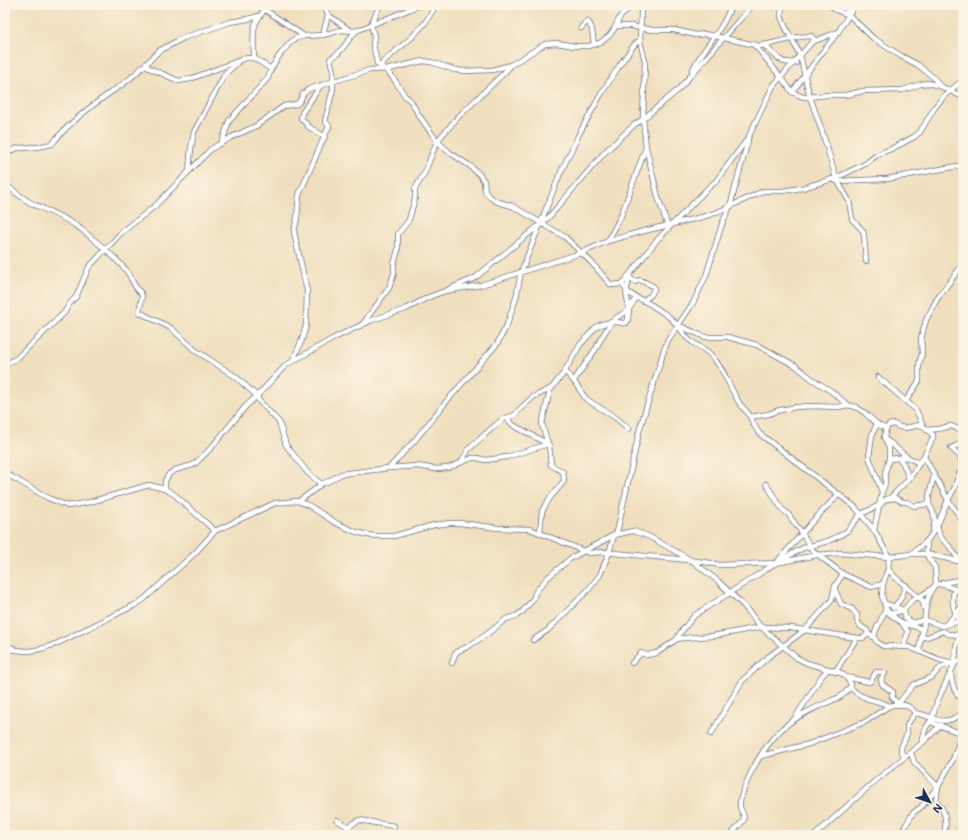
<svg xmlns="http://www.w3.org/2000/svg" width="968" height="840" viewBox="0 0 968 840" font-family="Mali,sans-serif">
	<rect width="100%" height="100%" fill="#fcf5e5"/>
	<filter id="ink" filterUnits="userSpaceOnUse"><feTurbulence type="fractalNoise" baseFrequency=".025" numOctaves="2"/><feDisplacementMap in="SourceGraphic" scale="8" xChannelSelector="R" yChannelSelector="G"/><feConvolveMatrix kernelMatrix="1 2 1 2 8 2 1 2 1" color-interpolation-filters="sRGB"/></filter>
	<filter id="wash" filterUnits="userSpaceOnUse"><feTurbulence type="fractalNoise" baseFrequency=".012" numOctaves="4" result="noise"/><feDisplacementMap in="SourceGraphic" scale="16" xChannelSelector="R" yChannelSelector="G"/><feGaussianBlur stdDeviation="0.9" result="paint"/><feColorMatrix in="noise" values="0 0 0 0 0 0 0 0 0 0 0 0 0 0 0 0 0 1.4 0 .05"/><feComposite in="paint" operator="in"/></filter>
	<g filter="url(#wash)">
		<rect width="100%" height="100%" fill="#f0dfbe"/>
	</g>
	<g filter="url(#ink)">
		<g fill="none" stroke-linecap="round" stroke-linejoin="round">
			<defs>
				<g id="street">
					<polyline points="254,5 264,9 304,36"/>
					<polyline points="324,5 328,15 351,31"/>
					<polyline points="380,5 371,24 374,36 373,44 377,63 390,74 396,82 405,96 411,101 418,114 437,141 449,152 470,166 479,174 484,181 485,192 489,196 495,201 512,206 521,211 565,237 591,262 611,285 622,284 657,240 707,189 716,181 748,138 773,86 812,42 838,32"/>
					<polyline points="583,5 584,5"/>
					<polyline points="643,5 641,11 640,41 645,61 643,119 646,147 658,197 668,227"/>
					<polyline points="768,5 773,7 779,5"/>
					<polyline points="782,5 781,16 784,24 800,55 809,94 823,134 836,178 849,201 852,219 863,231 864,236 866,261"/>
					<polyline points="830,5 836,10 849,15 845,5"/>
					<polyline points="849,15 873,38 901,56 918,65 933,77 940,86 963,97"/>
					<polyline points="616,26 631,26 652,30 674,30 696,35 704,34 715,36 760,46 799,37 811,36 815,40"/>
					<path d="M581,28L587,21C594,27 592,36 594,44"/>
					<polyline points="323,35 328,15"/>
					<path d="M754,45C764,55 772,67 781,77C785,82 788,87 792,92L838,32L855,5"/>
					<polyline points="764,45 778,58 784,62 796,63"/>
					<path d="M254,58C254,48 252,35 255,25C257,18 265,12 266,5"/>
					<polyline points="146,64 159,51 183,38 230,22 248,19 259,16"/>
					<polyline points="382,69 382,64 384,61 411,38 425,23 436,5"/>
					<path d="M692,71C703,47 724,30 731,5"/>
					<polyline points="321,85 302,113 301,118 309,127 325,137"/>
					<polyline points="792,92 803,97 809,97 828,95 846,95 863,91 903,90 921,84 928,83 940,86"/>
					<polyline points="222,142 229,121 268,78 271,69"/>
					<path d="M5,153L18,148L38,147L52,144C70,121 96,102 120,86C130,80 138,71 146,64L149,68L179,81L190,79L246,58H254L271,69L279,56L290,43L294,39L304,36L323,35L341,30L356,31L420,5"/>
					<polyline points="189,170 191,148 194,132 225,74 237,63"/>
					<polyline points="836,181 887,179 963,165"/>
					<path d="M5,184C14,191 24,200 35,205C51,212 66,218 81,229C96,241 113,255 126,270C132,277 133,287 141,293L142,297L139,312L171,328L195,350L236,377L257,396L259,401L279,422L286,445L307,472L321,484"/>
					<polyline points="608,241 621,216 646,147"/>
					<polyline points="630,278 635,282 640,280 653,286 654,289 651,295 644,300"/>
					<path d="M622,284C629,296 635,296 646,302C654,306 662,312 669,317C677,323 681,331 687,338C693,344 703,348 710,354C724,368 729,387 740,404C742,407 745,410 748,413C752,420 754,427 760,434L855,507L874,530L889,557L888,569L883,584L882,596L886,609L890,614L902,623L923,629"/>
					<polyline points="449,289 475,278 549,217 604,153 634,125 643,119 678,90 748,10 754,5"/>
					<polyline points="362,325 389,288 394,274 394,264 398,250 398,234 409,220 415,198 415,189 425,172 437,141 459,116 505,72 511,65"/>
					<polyline points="680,326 705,337 728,337 757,345 796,366 812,379 831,391 848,405"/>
					<path d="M293,360L302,340L306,325L307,291L294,232L297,218L299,195L329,126L325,121L333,89V71L330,59C333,56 338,55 340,51C346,45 350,37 356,31"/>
					<polyline points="5,365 17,358 64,313 70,303 76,297 89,267 121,233 156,205 211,149 232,137 256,126 284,106 297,104 300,101 303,94 309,89 370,70 389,69 423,61 431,62 455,70 464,71 492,70 511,65 545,44 556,43 575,46 589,46 600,43 610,35 614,29 620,17 632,5"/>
					<path d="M565,371L573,380L575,379L597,347C599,341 611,321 616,318C620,315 625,314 629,309L626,292L630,276"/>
					<polyline points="878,377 916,410 923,426"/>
					<polyline points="573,380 586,399 616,418 629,429"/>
					<polyline points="906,401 919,381 919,365 922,353 921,339 926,320 937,299 963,264"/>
					<polyline points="509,417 509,421 513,425 548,444"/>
					<polyline points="750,417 769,414 776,411 796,407 811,406 838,407 848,405 856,407 865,413 877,424 886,429 889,425 894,424 899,427 905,428 920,425 923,426 933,435 933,438 924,456 909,479 889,499"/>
					<polyline points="927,430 938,429 951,426 963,431"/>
					<polyline points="963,440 958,445 951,448 959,455 963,463"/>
					<polyline points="888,441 907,457"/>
					<polyline points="924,456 948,500 959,515 963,524"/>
					<polyline points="898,458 907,457 919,463"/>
					<polyline points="889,459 898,458 903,463 909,479"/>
					<polyline points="461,462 469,449 492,428 503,419 515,415 519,410 533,397 552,388"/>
					<polyline points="389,468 415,440 446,402 497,344 507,325 516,298 521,272 560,174 579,134 600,96 621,63 635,44 640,40"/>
					<polyline points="5,473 48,498 68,506 90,502 149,485 165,489 175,495 215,531"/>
					<polyline points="766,484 782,509 788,514 802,533 813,551 843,574"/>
					<polyline points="165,489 165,481 169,474 175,470 193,465 201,458 211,448 246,406 257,396 286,365 334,338 372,320 406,309 429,297 445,291 481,285 581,253 608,241 644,231 706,216 720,211 763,191 782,191 802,188 836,178 865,164 878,154 891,149 914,137 920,132 935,107 945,95 963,80"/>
					<polyline points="882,492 885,484 885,473 889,459 889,448 884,437 886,429"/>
					<polyline points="299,501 318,487 321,484 327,482 341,474 389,468 417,466 436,469 448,468 472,458 477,458 486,460 507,457 548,444"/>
					<polyline points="937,526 940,537 949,546 960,561"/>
					<polyline points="874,530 882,492 869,457 872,435 877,424"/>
					<polyline points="933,530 935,521 933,512 929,504 929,496 934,475"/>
					<path d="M540,533L542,511L550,498L564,481L563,472L551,465L549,445L548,444L542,424L550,390L563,374L580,345L596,327C601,324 610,322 616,322C621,322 622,324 626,323L628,320L629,309L636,298"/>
					<polyline points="911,554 927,541 937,526 948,500 955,487 959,474 963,471"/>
					<polyline points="781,560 803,548 828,541 841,535 847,531 861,514 880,505 886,499 895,498 903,502 907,502 914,506 929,504"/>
					<polyline points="888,569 895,577 923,601 924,608"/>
					<polyline points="943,583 963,579"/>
					<path d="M936,584C949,583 950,590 963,592"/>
					<path d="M835,590L841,604L852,609L857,615C856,623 860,627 867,630L868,634"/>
					<path d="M954,591C950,606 956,610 959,623"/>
					<polyline points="884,603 904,610 905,618 913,623 925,620 943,626 963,620"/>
					<polyline points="893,608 900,600 906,585"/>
					<polyline points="890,614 904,610 912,600 924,594 931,589"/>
					<polyline points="902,623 908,632 903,647"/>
					<polyline points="945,625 956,614 961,607 963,606"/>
					<polyline points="874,637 877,642 883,646 909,647 940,660 955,663"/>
					<polyline points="921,637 927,637 943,631 948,634 959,635"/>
					<polyline points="677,639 680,633 695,615 776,563 813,521 839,494"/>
					<polyline points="533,640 548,630 588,590 600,575 609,553 614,535 617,532 640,428 664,350 668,340 693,303 706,276 722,224 730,206 748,141"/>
					<polyline points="5,646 13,648"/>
					<path d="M5,651C14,648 18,651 27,651C37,651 48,647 58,643L133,606L143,600L195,553L215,531L275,503L297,501L308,505L336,523L356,532L373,536H394L434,525L450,523H460L498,528L530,529L589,553L603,552L678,559L705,562L719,565L776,563L817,555L840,553L889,557L911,554H926L963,562"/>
					<path d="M919,651C919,644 922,637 923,629C926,614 924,597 936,584L935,567C926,557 926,554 927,541"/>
					<path d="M452,663L455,654L458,651L467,647L486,635L506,619L516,616L522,612L531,602L534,597L535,593L546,579L571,558L614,535L633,531L648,536L691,560L718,581L744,606L761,627L797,658L807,663L841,673L846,677L851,684L850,687C854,691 858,695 864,697C872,701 881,701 889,706"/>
					<polyline points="632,663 641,653 647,655 657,653 677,639 684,638 713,636 761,627 791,628 857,638 863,638 868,634 874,637 876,630 886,609"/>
					<polyline points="835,672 857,638"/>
					<path d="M951,675C952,686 955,693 963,701"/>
					<polyline points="846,677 869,682 871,681 876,672 882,672 885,673 881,679 882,684 893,692 892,697 898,704"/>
					<polyline points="898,704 913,685 932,677 941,667 963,660"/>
					<polyline points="795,718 821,677 828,669"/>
					<polyline points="932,719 933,723 963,734"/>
					<polyline points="711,734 742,681 768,657 805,630 832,600 835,586 843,574 871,587 883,584"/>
					<polyline points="923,742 941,725"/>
					<path d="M761,756L809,744L865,722L889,706C898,703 910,704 915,713C937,716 940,729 963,713"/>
					<polyline points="905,757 901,752 901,748 907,734 907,725 915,713"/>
					<polyline points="337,820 348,827 359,820 394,826"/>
					<path d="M732,835C735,827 740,826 743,821C746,815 741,812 740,807C739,801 742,794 744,789C752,767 769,738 788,724C803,712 822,705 840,697L845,693L850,687"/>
					<polyline points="815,835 875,781 922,743 925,729 932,719 937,702 955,663 956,647 963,623"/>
					<polyline points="900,835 913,813 921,807 938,787 914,762 911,753"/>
					<path d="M944,835C946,826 947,817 942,809C941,806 938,804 936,801L938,787L954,757L962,734L963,727"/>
					<polyline points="956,835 963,826"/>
				</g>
			</defs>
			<use href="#street" stroke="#666d80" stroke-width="6"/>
			<use href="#street" stroke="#fff" stroke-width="4.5"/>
		</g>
	</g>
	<rect width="968" height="840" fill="none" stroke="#fcf5e5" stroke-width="20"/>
	<g transform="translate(930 802) rotate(130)" stroke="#fcf5e5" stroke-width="3" paint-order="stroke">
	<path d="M0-3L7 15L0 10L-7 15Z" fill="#1b2f5e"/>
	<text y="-6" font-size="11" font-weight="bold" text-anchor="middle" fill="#1b2f5e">N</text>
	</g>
</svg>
